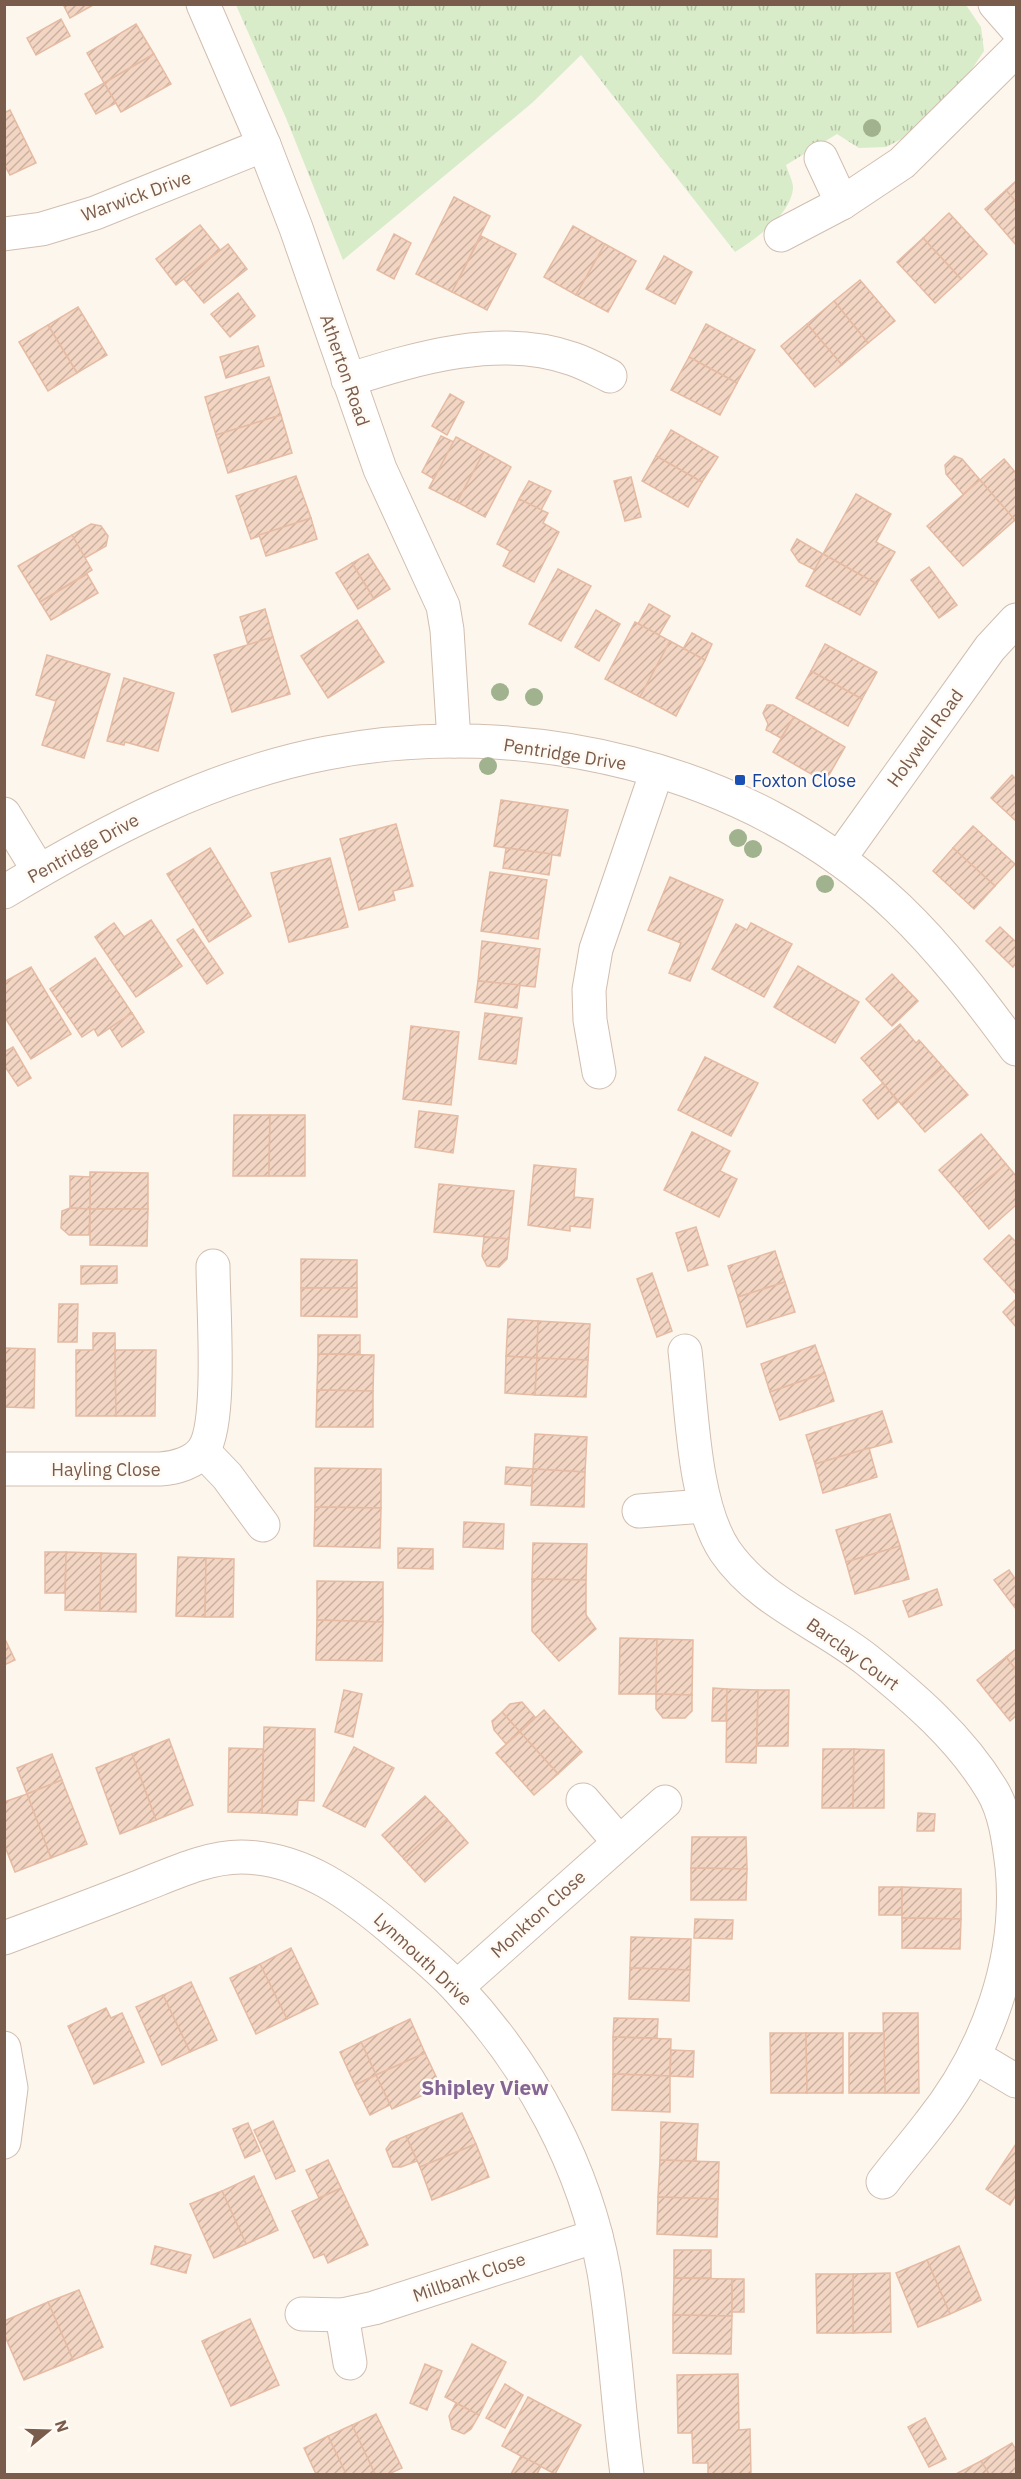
<svg xmlns="http://www.w3.org/2000/svg" width="1021" height="2479" viewBox="0 0 1021 2479" font-family="'IBM Plex Sans',sans-serif">
	<defs>
		<pattern id="grass-tufts" width="24" height="20" patternUnits="userSpaceOnUse" patternTransform="scale(1.5)"><rect width="24" height="20" fill="#d8ecc9"/><path d="M3 7l-1-3M5 7V3M7 7l1-3M15 17l-1-3M17 17v-4M19 17l1-3" fill="none" stroke="#b4c2a5"/></pattern>
		<pattern id="building-hatch" width="6" height="6" patternUnits="userSpaceOnUse" patternTransform="scale(1.5)"><rect width="6" height="6" fill="#f3d5c3"/><path d="M-1 1l2-2M0 6l6-6M5 7l2-2" fill="none" stroke="#cab0a1"/></pattern>
	</defs>
	<rect width="100%" height="100%" fill="#fdf6ec"/>
	<path fill="url(#grass-tufts)" d="M236,5H966L981,27L984,51L970,72L911,134L886,147L859,148L837,134L786,165C788,172 793,181 793,188C791,215 756,238 735,252L581,55L532,103L343,260L286,118Z"/>
	<g fill="url(#building-hatch)" stroke="#e6bba3" stroke-width="1.5">
		<polygon points="63,4 95,4 70,18"/>
		<polygon points="61,19 70,36 36,55 27,38"/>
		<polygon points="136,24 154,54 104,83 87,53"/>
		<polygon points="154,54 171,84 121,112 104,83"/>
		<polygon points="104,83 116,103 96,114 85,94"/>
		<polygon points="10,110 36,163 10,175 4,164 4,113"/>
		<polygon points="1016,181 1016,202 1006,190"/>
		<polygon points="1006,190 1016,202 1016,245 985,209"/>
		<polygon points="454,197 490,216 452,292 416,274"/>
		<polygon points="949,213 987,254 961,279 923,238"/>
		<polygon points="200,225 220,250 176,285 156,259"/>
		<polygon points="573,226 605,244 576,295 544,277"/>
		<polygon points="394,234 411,243 394,279 377,270"/>
		<polygon points="481,236 516,254 487,310 452,292"/>
		<polygon points="923,238 961,279 935,303 897,262"/>
		<polygon points="228,244 247,269 204,303 184,279"/>
		<polygon points="605,244 636,261 608,312 576,295"/>
		<polygon points="664,256 692,272 675,304 646,289"/>
		<polygon points="860,280 895,321 868,343 834,301"/>
		<polygon points="238,293 255,316 230,337 211,314"/>
		<polygon points="834,301 868,343 842,365 807,324"/>
		<polygon points="78,307 107,355 77,373 48,325"/>
		<polygon points="706,324 755,350 737,383 689,357"/>
		<polygon points="807,324 842,365 815,387 781,346"/>
		<polygon points="48,325 77,373 48,391 19,342"/>
		<polygon points="258,346 264,366 226,378 220,357"/>
		<polygon points="689,357 737,383 720,415 671,390"/>
		<polygon points="269,377 281,415 216,435 205,397"/>
		<polygon points="450,394 464,402 447,435 432,426"/>
		<polygon points="281,415 292,453 228,473 216,435"/>
		<polygon points="671,430 718,457 702,482 656,456"/>
		<polygon points="441,436 454,442 434,479 422,472"/>
		<polygon points="456,437 484,452 457,502 429,488"/>
		<polygon points="484,452 511,467 485,517 457,502"/>
		<polygon points="656,456 702,482 688,507 642,481"/>
		<polygon points="954,456 962,459 980,480 963,494 946,474 945,465"/>
		<polygon points="1004,459 1016,473 1016,522 980,480"/>
		<polygon points="296,476 311,518 251,539 236,496"/>
		<polygon points="631,477 641,517 625,521 614,481"/>
		<polygon points="980,480 1015,520 963,566 927,526"/>
		<polygon points="529,481 551,491 541,510 519,499"/>
		<polygon points="856,494 891,514 876,542 895,552 877,584 823,554"/>
		<polygon points="519,499 548,513 543,523 559,532 534,582 503,566 510,551 497,544"/>
		<polygon points="311,518 317,539 266,556 259,535"/>
		<polygon points="91,524 101,526 108,536 106,546 85,558 72,535"/>
		<polygon points="72,535 92,570 40,602 18,566"/>
		<polygon points="797,539 823,554 815,570 799,562 791,550"/>
		<polygon points="368,554 390,589 374,599 352,563"/>
		<polygon points="823,554 877,584 860,615 806,586"/>
		<polygon points="352,563 374,599 358,609 336,573"/>
		<polygon points="929,567 957,605 939,618 911,580"/>
		<polygon points="558,569 591,586 561,641 529,624"/>
		<polygon points="87,574 98,593 51,620 40,602"/>
		<polygon points="649,604 670,616 659,635 638,624"/>
		<polygon points="265,609 273,637 248,645 240,617"/>
		<polygon points="596,610 620,624 599,661 575,647"/>
		<polygon points="357,620 384,662 328,698 301,656"/>
		<polygon points="635,622 670,641 640,697 605,679"/>
		<polygon points="692,633 712,644 705,660 683,649"/>
		<polygon points="273,637 290,694 232,712 214,655"/>
		<polygon points="670,641 705,660 676,716 640,697"/>
		<polygon points="825,644 877,672 862,699 811,671"/>
		<polygon points="47,655 110,674 84,758 42,745 56,701 36,695"/>
		<polygon points="811,671 862,699 848,726 796,698"/>
		<polygon points="124,678 174,693 158,751 125,742 124,745 107,741"/>
		<polygon points="767,705 773,705 794,717 781,738 766,730 768,724 763,713"/>
		<polygon points="794,717 845,747 825,782 773,752"/>
		<polygon points="1012,775 1016,779 1016,821 991,798"/>
		<polygon points="501,800 568,810 560,856 494,846"/>
		<polygon points="396,824 413,886 393,891 395,900 359,910 340,839"/>
		<polygon points="973,826 1015,864 995,886 953,848"/>
		<polygon points="210,848 251,916 209,942 167,874"/>
		<polygon points="506,848 552,854 549,875 503,868"/>
		<polygon points="953,848 995,886 974,909 933,871"/>
		<polygon points="330,858 348,927 289,942 271,873"/>
		<polygon points="490,872 547,880 538,939 481,931"/>
		<polygon points="670,877 723,900 690,981 669,973 681,943 648,930"/>
		<polygon points="151,920 182,966 136,997 95,937 114,923 124,937"/>
		<polygon points="751,923 792,944 764,997 712,969 736,924 747,930"/>
		<polygon points="1000,927 1016,942 1016,963 1013,967 986,941"/>
		<polygon points="193,929 223,973 207,984 177,940"/>
		<polygon points="482,941 540,949 535,987 478,981"/>
		<polygon points="95,958 132,1013 98,1036 94,1029 82,1037 50,989"/>
		<polygon points="798,966 859,1002 835,1043 774,1007"/>
		<polygon points="31,967 71,1034 31,1059 4,1016 4,982"/>
		<polygon points="892,974 918,1001 892,1026 866,999"/>
		<polygon points="478,981 520,985 517,1008 475,1002"/>
		<polygon points="132,1013 144,1032 122,1047 110,1028"/>
		<polygon points="485,1013 522,1018 516,1064 479,1059"/>
		<polygon points="900,1024 916,1043 919,1040 943,1067 901,1104 861,1058"/>
		<polygon points="411,1026 459,1032 451,1105 403,1099"/>
		<polygon points="13,1047 31,1078 18,1086 4,1065 4,1052"/>
		<polygon points="705,1057 758,1083 731,1136 678,1110"/>
		<polygon points="943,1067 968,1095 925,1132 901,1104"/>
		<polygon points="883,1083 898,1102 878,1119 863,1100"/>
		<polygon points="419,1111 458,1116 453,1153 415,1147"/>
		<polygon points="234,1115 270,1115 269,1176 233,1176"/>
		<polygon points="270,1115 305,1115 305,1176 269,1176"/>
		<polygon points="692,1132 730,1151 720,1171 737,1179 719,1217 664,1190"/>
		<polygon points="981,1134 1006,1164 964,1199 939,1170"/>
		<polygon points="1006,1164 1016,1176 1016,1205 989,1229 964,1199"/>
		<polygon points="534,1165 576,1169 574,1197 593,1199 590,1228 570,1226 570,1231 528,1225"/>
		<polygon points="90,1172 148,1173 148,1209 90,1209"/>
		<polygon points="70,1176 90,1177 90,1209 70,1208"/>
		<polygon points="439,1184 514,1191 509,1239 434,1232"/>
		<polygon points="70,1208 90,1209 89,1235 69,1235 61,1228 62,1211"/>
		<polygon points="90,1209 148,1209 147,1246 90,1245"/>
		<polygon points="696,1227 708,1265 688,1271 676,1233"/>
		<polygon points="1009,1235 1016,1242 1016,1294 984,1259"/>
		<polygon points="484,1237 509,1239 507,1259 499,1267 487,1266 482,1256"/>
		<polygon points="775,1251 785,1282 738,1297 728,1266"/>
		<polygon points="301,1259 357,1260 357,1288 301,1288"/>
		<polygon points="81,1266 117,1266 117,1283 81,1284"/>
		<polygon points="652,1273 672,1331 657,1337 637,1279"/>
		<polygon points="785,1282 795,1312 747,1327 738,1297"/>
		<polygon points="301,1288 357,1288 357,1317 301,1316"/>
		<polygon points="1016,1299 1016,1327 1003,1312"/>
		<polygon points="59,1304 78,1304 77,1342 58,1342"/>
		<polygon points="508,1319 538,1321 537,1358 506,1356"/>
		<polygon points="538,1321 590,1324 588,1360 537,1358"/>
		<polygon points="93,1333 115,1333 116,1416 76,1416 76,1350 93,1350"/>
		<rect x="318" y="1335" width="42" height="19"/>
		<polygon points="815,1345 825,1373 770,1392 761,1364"/>
		<polygon points="4,1348 35,1349 34,1408 4,1407"/>
		<polygon points="115,1350 156,1350 155,1416 116,1416"/>
		<polygon points="318,1354 374,1355 373,1391 317,1390"/>
		<polygon points="506,1356 537,1358 535,1395 505,1393"/>
		<polygon points="537,1358 588,1360 586,1397 535,1395"/>
		<polygon points="825,1373 834,1401 780,1420 770,1392"/>
		<polygon points="317,1390 373,1391 373,1427 316,1427"/>
		<polygon points="882,1411 892,1442 815,1464 806,1435"/>
		<polygon points="535,1434 587,1437 585,1472 533,1469"/>
		<polygon points="869,1448 877,1477 823,1493 815,1464"/>
		<polygon points="506,1467 533,1469 532,1486 505,1484"/>
		<polygon points="315,1468 381,1469 381,1508 315,1507"/>
		<polygon points="533,1469 585,1472 584,1507 531,1505"/>
		<polygon points="315,1507 381,1508 380,1548 314,1546"/>
		<polygon points="890,1514 900,1546 846,1562 836,1530"/>
		<polygon points="464,1522 504,1524 503,1549 463,1547"/>
		<polygon points="533,1543 587,1544 586,1580 532,1579"/>
		<polygon points="900,1546 909,1579 855,1594 846,1562"/>
		<polygon points="398,1548 433,1549 433,1569 398,1568"/>
		<polygon points="45,1552 66,1552 65,1593 45,1593"/>
		<polygon points="66,1552 101,1553 100,1611 65,1610"/>
		<polygon points="101,1553 136,1554 136,1612 100,1611"/>
		<polygon points="178,1557 206,1558 205,1617 176,1616"/>
		<polygon points="206,1558 234,1559 233,1617 205,1617"/>
		<polygon points="1009,1570 1016,1580 1016,1609 994,1580"/>
		<polygon points="532,1579 586,1580 586,1615 596,1629 559,1661 532,1631"/>
		<polygon points="317,1581 383,1582 383,1622 317,1620"/>
		<polygon points="937,1589 942,1605 909,1617 903,1601"/>
		<polygon points="317,1620 383,1622 382,1661 316,1660"/>
		<polygon points="4,1637 15,1660 4,1665"/>
		<polygon points="620,1638 657,1639 656,1694 619,1694"/>
		<polygon points="657,1639 693,1640 692,1695 656,1694"/>
		<polygon points="1016,1649 1016,1670 1006,1657"/>
		<polygon points="1006,1657 1016,1670 1016,1716 1010,1721 977,1680"/>
		<polygon points="713,1688 727,1689 726,1721 712,1721"/>
		<polygon points="727,1689 758,1690 756,1763 726,1762"/>
		<polygon points="344,1690 362,1694 353,1737 335,1732"/>
		<polygon points="758,1690 789,1690 788,1746 757,1746"/>
		<polygon points="656,1694 692,1695 692,1711 685,1718 663,1718 656,1709"/>
		<polygon points="522,1702 535,1717 520,1732 502,1712 510,1704"/>
		<polygon points="544,1710 582,1752 558,1774 520,1732"/>
		<polygon points="502,1712 520,1732 506,1744 494,1730 492,1721"/>
		<polygon points="264,1727 315,1729 314,1801 298,1800 297,1815 262,1813"/>
		<polygon points="520,1732 558,1774 534,1795 496,1753"/>
		<polygon points="169,1739 193,1805 156,1820 132,1754"/>
		<polygon points="354,1747 394,1768 365,1827 323,1806"/>
		<polygon points="229,1748 263,1749 262,1813 228,1812"/>
		<polygon points="823,1749 854,1749 853,1808 822,1808"/>
		<polygon points="854,1749 884,1750 884,1808 853,1808"/>
		<polygon points="52,1754 62,1780 27,1794 17,1768"/>
		<polygon points="132,1754 156,1820 120,1834 96,1768"/>
		<polygon points="62,1780 87,1844 51,1858 27,1794"/>
		<polygon points="27,1794 51,1858 15,1872 4,1844 4,1802"/>
		<polygon points="425,1796 447,1819 404,1859 382,1835"/>
		<polygon points="918,1813 935,1814 934,1831 917,1831"/>
		<polygon points="447,1819 468,1843 425,1882 404,1859"/>
		<polygon points="692,1837 746,1837 747,1869 691,1868"/>
		<polygon points="691,1868 747,1869 746,1900 691,1900"/>
		<rect x="879" y="1887" width="23" height="28"/>
		<polygon points="902,1887 961,1889 961,1919 902,1918"/>
		<polygon points="902,1918 961,1919 960,1949 902,1948"/>
		<polygon points="695,1919 733,1920 732,1939 694,1938"/>
		<polygon points="631,1937 691,1939 690,1970 630,1968"/>
		<polygon points="291,1948 318,2004 287,2019 260,1964"/>
		<polygon points="260,1964 287,2019 256,2034 230,1978"/>
		<polygon points="630,1968 690,1970 689,2001 629,1999"/>
		<polygon points="191,1982 217,2040 190,2052 163,1995"/>
		<polygon points="163,1995 190,2052 162,2065 136,2007"/>
		<polygon points="106,2008 111,2018 122,2013 144,2062 94,2084 68,2026"/>
		<polygon points="883,2013 918,2013 919,2093 885,2093"/>
		<polygon points="614,2018 658,2019 657,2038 613,2037"/>
		<polygon points="410,2019 425,2053 376,2075 361,2042"/>
		<polygon points="770,2033 806,2033 807,2093 771,2093"/>
		<polygon points="806,2033 843,2033 843,2093 807,2093"/>
		<polygon points="849,2033 884,2033 885,2093 849,2093"/>
		<polygon points="613,2037 671,2039 670,2076 613,2074"/>
		<polygon points="361,2042 376,2075 355,2085 340,2052"/>
		<polygon points="671,2050 694,2051 693,2077 670,2076"/>
		<polygon points="425,2053 441,2087 392,2109 376,2075"/>
		<polygon points="613,2074 670,2076 670,2112 612,2110"/>
		<polygon points="376,2075 390,2105 370,2115 355,2085"/>
		<polygon points="462,2113 476,2144 420,2167 406,2136"/>
		<polygon points="273,2121 295,2171 276,2179 254,2130"/>
		<polygon points="661,2122 698,2124 696,2161 660,2160"/>
		<polygon points="248,2123 260,2151 245,2158 233,2129"/>
		<polygon points="406,2136 417,2161 401,2167 393,2167 386,2149 391,2142"/>
		<polygon points="476,2144 489,2177 432,2200 420,2167"/>
		<polygon points="1016,2144 1016,2195 1010,2205 986,2189"/>
		<polygon points="328,2160 341,2188 319,2198 306,2170"/>
		<polygon points="660,2160 719,2162 718,2199 658,2197"/>
		<polygon points="254,2176 278,2230 246,2244 222,2191"/>
		<polygon points="341,2188 368,2245 328,2263 324,2254 314,2258 292,2211"/>
		<polygon points="222,2191 246,2244 214,2258 190,2204"/>
		<polygon points="658,2197 718,2199 717,2237 657,2234"/>
		<polygon points="155,2246 191,2255 186,2273 151,2264"/>
		<polygon points="959,2246 981,2300 950,2314 927,2260"/>
		<rect x="674" y="2250" width="37" height="28"/>
		<polygon points="927,2260 950,2314 918,2327 896,2273"/>
		<polygon points="890,2273 891,2332 853,2333 853,2274"/>
		<polygon points="816,2274 853,2274 853,2333 817,2333"/>
		<polygon points="674,2278 732,2279 732,2316 673,2315"/>
		<rect x="732" y="2279" width="12" height="33"/>
		<polygon points="79,2290 103,2347 73,2360 48,2302"/>
		<polygon points="48,2302 73,2360 24,2380 4,2334 4,2321"/>
		<polygon points="673,2315 732,2316 731,2354 673,2353"/>
		<polygon points="250,2319 279,2385 231,2406 202,2341"/>
		<polygon points="472,2344 506,2362 479,2415 445,2397"/>
		<polygon points="425,2364 442,2371 427,2410 410,2403"/>
		<polygon points="738,2374 739,2430 750,2429 751,2474 708,2474 708,2463 693,2463 692,2433 678,2433 677,2375"/>
		<polygon points="505,2384 523,2395 505,2428 486,2418"/>
		<polygon points="528,2397 581,2425 555,2474 502,2446"/>
		<polygon points="456,2403 479,2415 471,2429 464,2434 452,2429 449,2416"/>
		<polygon points="376,2414 402,2468 389,2474 375,2474 352,2425"/>
		<polygon points="925,2418 946,2459 929,2467 908,2427"/>
		<polygon points="352,2425 375,2474 346,2474 328,2436"/>
		<polygon points="328,2436 346,2474 316,2474 304,2448"/>
		<polygon points="1012,2443 1016,2450 1016,2474 989,2474 981,2461"/>
		<polygon points="521,2456 541,2466 537,2474 511,2474"/>
		<polygon points="981,2461 989,2474 956,2474"/>
	</g>
	<g fill="none" stroke-linecap="round" stroke-linejoin="round">
		<defs>
			<g id="minor">
				<polyline points="203,4 264,145 296,228 380,469 443,606 447,630 454,741"/>
				<polyline points="995,4 1016,28"/>
				<polyline points="821,158 842,203"/>
				<polyline points="4,234 42,229 95,213 264,145"/>
				<polyline points="781,235 842,203 902,163 1016,50"/>
				<path d="M348,380C417,358 500,333 573,359C585,363 598,370 610,376"/>
				<polyline points="4,814 39,871"/>
				<polyline points="839,859 990,648 1016,620"/>
				<path d="M4,892C104,832 211,775 327,753C523,715 751,767 898,908C942,950 980,1000 1016,1049"/>
				<polyline points="599,1072 590,1020 589,990 596,949 657,771"/>
				<path d="M685,1351C692,1409 693,1503 725,1551C760,1602 820,1623 867,1660C913,1697 961,1738 992,1790C1005,1811 1009,1842 1012,1867C1021,1958 987,2052 930,2123C915,2143 898,2162 883,2182"/>
				<polyline points="203,1451 227,1476 263,1525"/>
				<path d="M4,1469H160C175,1468 195,1463 204,1449C222,1421 213,1304 213,1266"/>
				<polyline points="639,1511 704,1506"/>
				<polyline points="583,1800 619,1842"/>
				<path d="M4,1938C50,1921 95,1904 141,1886C172,1874 207,1857 241,1857C303,1857 355,1897 400,1936C420,1953 441,1970 458,1989C531,2067 585,2167 604,2272C615,2339 618,2408 627,2474"/>
				<polyline points="457,1987 665,1802"/>
				<polyline points="4,2048 11,2088 4,2142"/>
				<polyline points="974,2056 1016,2081"/>
				<polyline points="302,2314 342,2315 374,2308 596,2236"/>
				<polyline points="342,2315 350,2363"/>
			</g>
		</defs>
		<use href="#minor" stroke="#d1beb0" stroke-width="35"/>
		<use href="#minor" stroke="#fff" stroke-width="33"/>
	</g>
	<g fill="#a0b28e">
		<circle cx="872" cy="128" r="9"/>
		<circle cx="500" cy="692" r="9"/>
		<circle cx="534" cy="697" r="9"/>
		<circle cx="488" cy="766" r="9"/>
		<circle cx="738" cy="838" r="9"/>
		<circle cx="753" cy="849" r="9"/>
		<circle cx="825" cy="884" r="9"/>
	</g>
	<rect fill="#1a4fb4" stroke="#fffaf3" stroke-width="2" x="734" y="774" width="12" height="12" rx="3"/>
	<g text-anchor="middle" dominant-baseline="central" stroke-width="5" stroke-linejoin="round" paint-order="stroke">
		<g font-size="18" fill="#7a5c4d" stroke="#fffaf3">
			<text transform="translate(136 196) rotate(-20)">Warwick Drive</text>
			<text transform="translate(345 370) rotate(71)">Atherton Road</text>
			<text transform="translate(925 738) rotate(-54)">Holywell Road</text>
			<text transform="translate(565 754) rotate(9)">Pentridge Drive</text>
			<text transform="translate(83 848) rotate(-29)">Pentridge Drive</text>
			<text x="106" y="1469">Hayling Close</text>
			<text transform="translate(853 1654) rotate(36)">Barclay Court</text>
			<text transform="translate(538 1914) rotate(-42)">Monkton Close</text>
			<text transform="translate(423 1959) rotate(43)">Lynmouth Drive</text>
			<text transform="translate(469 2277) rotate(-19)">Millbank Close</text>
		</g>
		<g font-size="18" fill="#164399" stroke="#fffaf3" text-anchor="start">
			<text x="752" y="780">Foxton Close</text>
		</g>
		<g font-size="21" font-weight="bold" fill="#846695" stroke="#fffaf3">
			<text x="485" y="2087">Shipley View</text>
		</g>
	</g>
	<rect width="1021" height="2479" fill="none" stroke="#7a5c4d" stroke-width="12"/>
	<g transform="translate(48 2431) rotate(71)" stroke="#fffaf3" stroke-width="4.5" paint-order="stroke">
	<path d="M0-4.5L10 22L0 15L-10 22Z" fill="#7a5c4d"/>
	<text y="-9" font-size="16" font-weight="bold" text-anchor="middle" fill="#7a5c4d">N</text>
	</g>
</svg>
